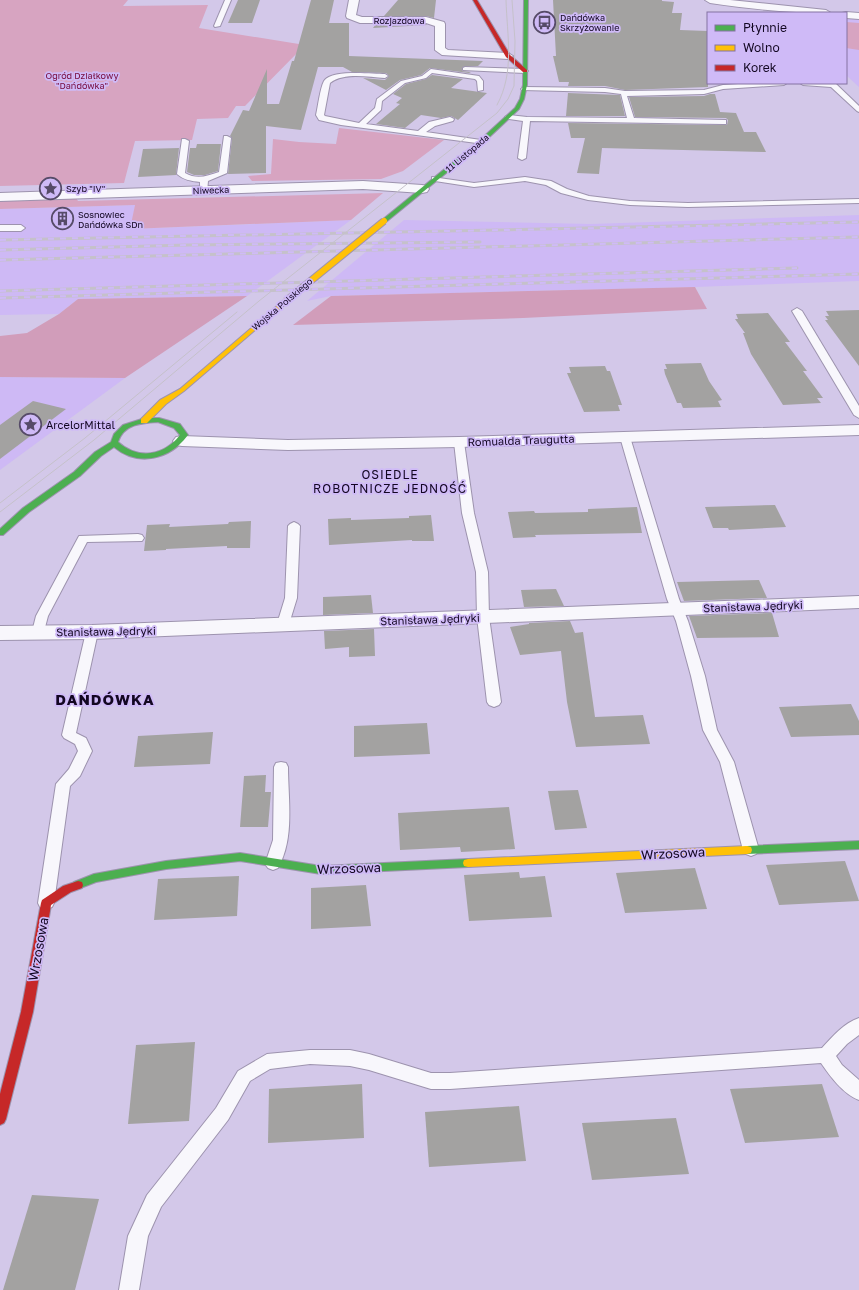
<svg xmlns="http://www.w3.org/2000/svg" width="859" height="1290" viewBox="0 0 859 1290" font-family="'Golos Text',sans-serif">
	<rect width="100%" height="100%" fill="#d3c8e9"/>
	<g fill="#ceb9f5">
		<polygon points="846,18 859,19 859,87 846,75"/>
		<polygon points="135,205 131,229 351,220 247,296 78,299 59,314 0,315 0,209"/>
		<polygon points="859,215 859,281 695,287 331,296 307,301 404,220 591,224"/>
		<polygon points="0,377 125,378 0,470"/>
	</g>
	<g fill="#d7a4c1">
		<polygon points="0,0 128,0 123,6 208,5 199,28 305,45 245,106 236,106 228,118 197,119 192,140 135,141 124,183 0,186"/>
		<polygon points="846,22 859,23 859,50 846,48"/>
		<polygon points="339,128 444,140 403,171 381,179 252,181 248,176 271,174 273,139 299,142 336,144"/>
		<polygon points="383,193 351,220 130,229 135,205 0,209 0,200 76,198 78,201"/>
	</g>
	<g fill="#d19dba">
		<polygon points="695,287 707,309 523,318 293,325 331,296"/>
		<polygon points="247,296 125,378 0,377 0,336 27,333 59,314 78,299"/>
	</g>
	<g fill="#a3a2a1">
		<polygon points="238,0 260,0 252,23 228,23"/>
		<polygon points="311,0 334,0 329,23 349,23 349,56 483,61 478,66 462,67 462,71 471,72 469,73 430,68 421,75 400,80 386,90 363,78 385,80 389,76 386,73 352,72 343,67 318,67 301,130 266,126 266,173 228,174 232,138 230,136 243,110 249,111 267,69 267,104 279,104 292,61 294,61"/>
		<polygon points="398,0 436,0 434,18 426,16 384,16"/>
		<polygon points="553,0 662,0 662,1 674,2 672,13 682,13 680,30 708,31 708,87 625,90 605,86 568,86 569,82 559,82 553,56 556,56"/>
		<polygon points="376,24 426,24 427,25 373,28"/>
		<polygon points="432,75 463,79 451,88 487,93 458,120 451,116 441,118 421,115 405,128 376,124 400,104 396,103 402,98 393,94 406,84 426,79"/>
		<polygon points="568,93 620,95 625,116 566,116"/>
		<polygon points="710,94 715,94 720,112 736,113 744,132 756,132 766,152 602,148 599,174 577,173 585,138 571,138 568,123 727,125 728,120 726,118 635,117 629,97 704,96"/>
		<polygon points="197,144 221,144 218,171 205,175 194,175 187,172 190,148 196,148"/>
		<polygon points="179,148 176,175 138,177 143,149"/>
		<polygon points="859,310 859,366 825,320 828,320 825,316 829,316 826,311"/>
		<polygon points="768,313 790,342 785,342 807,371 803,371 823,398 817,398 821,403 783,405 751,354 743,333 745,333 735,319 738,319 736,314"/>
		<polygon points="701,363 709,381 722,400 718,401 721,407 683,408 681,403 677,403 665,374 664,369 667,369 665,364"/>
		<polygon points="605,366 607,371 610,371 622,405 618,405 620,411 584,412 567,373 571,373 569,367"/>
		<polygon points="33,401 66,409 0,459 0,425"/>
		<polygon points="775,505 786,527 729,530 728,528 713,528 705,507"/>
		<polygon points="637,507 642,533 535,535 536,537 513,538 508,512 534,511 535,513 588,512 588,509"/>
		<polygon points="431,515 434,541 412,541 412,540 329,545 328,519 351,518 351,520 409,518 409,516"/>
		<polygon points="251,521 250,548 227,548 227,546 166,549 166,550 144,551 147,525 170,524 169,527 228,524 229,522"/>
		<polygon points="759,580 767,598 684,601 677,582"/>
		<polygon points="556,589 564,606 524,607 521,590"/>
		<polygon points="371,595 373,613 323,615 323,597"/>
		<polygon points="772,613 779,637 697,638 689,616"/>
		<polygon points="570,621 575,633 583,632 595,717 643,715 650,744 576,747 567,702 561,651 520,655 510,627 529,624 529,623"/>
		<polygon points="374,629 375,656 349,657 349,647 325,649 324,631"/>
		<polygon points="851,704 859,721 859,735 791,737 779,707"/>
		<polygon points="427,723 430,754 354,757 354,726"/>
		<polygon points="213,732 210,764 134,767 138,736"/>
		<polygon points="266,775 265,792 271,792 268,827 240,827 244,776"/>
		<polygon points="578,790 587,828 555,830 548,791"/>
		<polygon points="509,807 515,849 461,852 460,847 400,850 398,813"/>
		<polygon points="845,861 859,901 779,905 766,865"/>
		<polygon points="695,868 707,909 625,913 616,873"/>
		<polygon points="519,872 520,878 545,876 552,917 469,921 464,875"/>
		<polygon points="239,876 237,916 154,920 158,879"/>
		<polygon points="366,885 371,926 311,929 311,888"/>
		<polygon points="195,1042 189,1121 128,1124 136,1045"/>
		<polygon points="362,1084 364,1138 268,1143 269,1089"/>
		<polygon points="822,1084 839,1137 745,1143 730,1089"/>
		<polygon points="519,1106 526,1161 429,1167 425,1112"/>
		<polygon points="676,1118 689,1174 592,1180 582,1123"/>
		<polygon points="32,1195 99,1199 75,1290 3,1290"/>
	</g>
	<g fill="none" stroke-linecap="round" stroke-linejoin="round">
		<defs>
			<g id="lane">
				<polygon points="225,0 231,0 220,26 215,27 214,26"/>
				<polygon points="465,67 525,69 528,71 525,73 463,70 463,68"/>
				<path d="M431,69L479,76L483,81V90L478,91L477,81L475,79L432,73L426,78L405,83L382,101L381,110L366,124L418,131L429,122L450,117L454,119L453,121L435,126L426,132L481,140L485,142L484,144L341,125L319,120L316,115C318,107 320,88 324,81C332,69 372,74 385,74L388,76L385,78C368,77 344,72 330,83L324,115L325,116L359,123L375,108L377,99L401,81L422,76Z"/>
				<polygon points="753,83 787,83 784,85 723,89 704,94 627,96 634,118 726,120 726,124 723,124 530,121 526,158 522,160 518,158 523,121 509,119 505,117 509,115 527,117 627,118 621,94 605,92 522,90 521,89 524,87 605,88 625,91 704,90 723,85"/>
				<polygon points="800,83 835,83 859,106 859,112 857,111 831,87 803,85"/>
				<path d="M224,136H227L231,138L227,173L208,181L207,192H204L200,190V182C191,181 184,180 177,174L182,139H185L189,141L185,173C197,180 207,176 219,172Z"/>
				<polygon points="432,177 474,183 525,177 551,181 567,189 589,196 630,201 688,203 859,199 859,203 688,207 630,205 588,200 561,193 546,185 525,181 474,187 435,181 432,181"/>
				<polygon points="0,225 21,225 25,228 21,231 0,231"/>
				<polygon points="797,308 802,311 859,406 859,418 854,415 792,311"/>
				<polygon points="625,434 630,437 679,599 688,621 705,676 717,730 734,762 759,850 756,854 751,856 746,854 743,850 720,762 703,730 691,676 676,621 667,599 620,437"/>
				<polygon points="459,439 464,442 474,513 488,572 489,617 501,702 499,705 494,707 489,705 487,702 477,617 476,572 462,513 454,442"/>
				<polygon points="294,522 298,524 300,526 297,598 289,624 288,627 278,627 277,624 285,598 288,526 290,524"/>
				<polygon points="138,534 142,535 144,538 142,541 87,542 48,616 43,635 33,635 32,632 36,616 79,536"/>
				<polygon points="92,628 97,629 98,632 76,733 86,738 92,751 80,776 70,786 54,903 52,907 46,909 40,907 38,903 56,784 69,769 78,751 75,744 64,738 62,735 86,632 87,629"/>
				<path d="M281,762L286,763L288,767C288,800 295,838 278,868L273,870L268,868L265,864L273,840L274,767L276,763Z"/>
				<path d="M859,1018V1035L847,1044L836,1056L842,1065L859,1080V1100C843,1094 830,1076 821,1063L450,1089H431L369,1070L350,1066L310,1064L270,1069L250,1081L228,1120L161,1207L148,1236L139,1290H119L128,1236L147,1195L216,1108L238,1071L267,1054L310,1050H350L369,1054L431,1073H450L822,1048C832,1037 844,1023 859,1018Z"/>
			</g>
			<g id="street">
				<polygon points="349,0 359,0 356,15 362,17 426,17 444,22 445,24 445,48 448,50 508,53 513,56 508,59 442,55 435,50 435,26 426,23 360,23 347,18 346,16"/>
				<path d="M705,0H730L826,10L831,13C790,13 751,9 710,3Z"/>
				<polygon points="846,12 859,13 859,19 846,18 846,13 842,13"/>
				<polygon points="363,181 422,185 427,186 429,189 427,192 422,193 363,189 0,201 0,193"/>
				<polygon points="859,425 859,435 459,447 288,450 182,446 176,445 173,441 176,437 182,436 288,440 459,437"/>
				<polygon points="859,596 859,608 92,639 0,640 0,626 92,625"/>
			</g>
			<g id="fast">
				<polygon points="524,0 528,0 527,85 524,99 519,109 483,143 386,222 382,222 382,220 479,141 515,108 520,99 523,85"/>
				<path d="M145,418H159L180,424L188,435C170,460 138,467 114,447L101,456L80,476L29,512L3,535H0V529L23,508L74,472L95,452L111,442L114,434L123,425ZM158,422L174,428L180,435C164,456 138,460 118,442C124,424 141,423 158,422Z"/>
				<polygon points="859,841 859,849 747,854 743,853 742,850 743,847 747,846"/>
				<polygon points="240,853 321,866 468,859 472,860 473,863 472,866 468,867 321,874 240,861 166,869 96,882 78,889 74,888 73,885 74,882 94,874 166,861"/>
			</g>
			<g id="slow">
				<polygon points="284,300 289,301 184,391 166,404 147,423 141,423 141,419 160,400 180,389"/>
				<polygon points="747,846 751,847 752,850 751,853 747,854 468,867 464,866 463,863 464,860 468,859"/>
			</g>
			<g id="jam">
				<polygon points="473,0 477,0 510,55 527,70 527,72 523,72 506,57"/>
				<polygon points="78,881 82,882 83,885 82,888 71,892 51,905 33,1012 6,1119 4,1123 0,1125 0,1094 21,1012 41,903 42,900 63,886"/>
			</g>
		</defs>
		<use href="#lane" stroke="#9d93ae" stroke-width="2"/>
		<use href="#street" stroke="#9d93ae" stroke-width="2"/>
		<use href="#fast" stroke="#9d93ae" stroke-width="2"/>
		<use href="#slow" stroke="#9d93ae" stroke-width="2"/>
		<use href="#jam" stroke="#9d93ae" stroke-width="2"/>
		<use href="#lane" fill="#f8f7fc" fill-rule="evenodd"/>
		<use href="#street" fill="#f8f7fc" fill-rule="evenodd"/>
		<use href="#fast" fill="#4caf50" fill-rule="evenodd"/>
		<use href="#slow" fill="#ffc107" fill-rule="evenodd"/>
		<use href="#jam" fill="#c62828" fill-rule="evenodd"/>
		<g stroke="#c5c1ca" stroke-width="1">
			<path d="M497,105C515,72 507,36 506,0"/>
			<polyline points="0,503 85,438 237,312"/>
			<polyline points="0,512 94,440 259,301 497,113 508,99 514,86 515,41 512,0"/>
		</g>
		<defs>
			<g id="rail">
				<path d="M0,240C286,233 573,230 859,222"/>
				<polyline points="0,250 188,245 480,242"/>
				<polyline points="0,260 859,237"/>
				<polyline points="0,291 797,268"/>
				<polyline points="0,298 859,274"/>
			</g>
		</defs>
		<use href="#rail" stroke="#c5c1ca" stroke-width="3"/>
		<use href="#rail" stroke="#cfbaf7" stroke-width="2" stroke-dasharray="6" stroke-linecap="butt"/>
		<defs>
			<polyline id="slow-bridge" points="286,301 384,221"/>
		</defs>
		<use href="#slow-bridge" stroke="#9d93ae" stroke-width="8" stroke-linecap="butt"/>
		<use href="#slow-bridge" stroke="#ffc107" stroke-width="6"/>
	</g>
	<defs>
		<symbol id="bus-ring" viewBox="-11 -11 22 22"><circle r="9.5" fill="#cfbaf7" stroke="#564b68" stroke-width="1.5"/><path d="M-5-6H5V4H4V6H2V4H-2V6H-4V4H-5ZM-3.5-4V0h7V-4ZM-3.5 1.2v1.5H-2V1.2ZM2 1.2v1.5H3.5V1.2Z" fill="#564b68"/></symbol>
		<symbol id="sight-ring" viewBox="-11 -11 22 22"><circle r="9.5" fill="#cfbaf7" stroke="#564b68" stroke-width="1.5"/><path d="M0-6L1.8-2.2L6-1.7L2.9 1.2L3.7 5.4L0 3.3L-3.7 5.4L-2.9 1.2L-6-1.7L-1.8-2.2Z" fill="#564b68"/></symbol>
		<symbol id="building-ring" viewBox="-11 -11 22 22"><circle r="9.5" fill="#cfbaf7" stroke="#564b68" stroke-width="1.5"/><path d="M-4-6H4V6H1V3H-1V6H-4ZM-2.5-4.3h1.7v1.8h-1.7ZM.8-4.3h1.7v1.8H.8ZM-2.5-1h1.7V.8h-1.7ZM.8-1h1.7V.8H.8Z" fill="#564b68"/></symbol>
	</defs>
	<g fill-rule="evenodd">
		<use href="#bus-ring" x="532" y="10" width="25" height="25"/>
		<use href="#sight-ring" x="38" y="176" width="25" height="25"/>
		<use href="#building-ring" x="50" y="206" width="25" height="25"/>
		<use href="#sight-ring" x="18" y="412" width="25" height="25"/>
	</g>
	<g text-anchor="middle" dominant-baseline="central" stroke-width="3.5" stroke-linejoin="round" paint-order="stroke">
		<g font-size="9" fill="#130722" stroke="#cfbaf7" text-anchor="start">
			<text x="560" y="17">Dańdówka<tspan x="560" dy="10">Skrzyżowanie</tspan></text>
			<text x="66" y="188">Szyb "IV"</text>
			<text x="78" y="214">Sosnowiec<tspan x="78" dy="10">Dańdówka SDn</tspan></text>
		</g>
		<g font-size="9" fill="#130722" stroke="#cfbaf7">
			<text x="399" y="20">Rozjazdowa</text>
			<text transform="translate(467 153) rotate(-40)">11 Listopada</text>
			<text transform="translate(211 190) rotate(-2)">Niwecka</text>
			<text transform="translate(282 304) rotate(-40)">Wojska Polskiego</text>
		</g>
		<g font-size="9" fill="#770b3d" stroke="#cfbaf7">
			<text x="82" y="75">Ogród Działkowy<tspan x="82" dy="10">"Dańdówka"</tspan></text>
		</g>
		<g font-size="11" fill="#130722" stroke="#cfbaf7" text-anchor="start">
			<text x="46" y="424">ArcelorMittal</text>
		</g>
		<g font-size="11" fill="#130722" stroke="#cfbaf7">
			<text transform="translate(521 440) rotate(-2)">Romualda Traugutta</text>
			<text transform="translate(753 606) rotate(-2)">Stanisława Jędryki</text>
			<text transform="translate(430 619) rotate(-2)">Stanisława Jędryki</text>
			<text transform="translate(106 631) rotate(-1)">Stanisława Jędryki</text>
		</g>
		<g font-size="12" letter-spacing="1" fill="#130722" stroke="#cfbaf7">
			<text x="390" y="474">OSIEDLE<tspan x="390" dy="14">ROBOTNICZE JEDNOŚĆ</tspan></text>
		</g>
		<g font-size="13" fill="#130722" stroke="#cfbaf7">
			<text transform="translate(673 853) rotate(-3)">Wrzosowa</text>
			<text transform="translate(349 868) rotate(-2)">Wrzosowa</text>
			<text transform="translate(38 949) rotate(-80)">Wrzosowa</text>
		</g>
		<g font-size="15" font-weight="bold" letter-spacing="1" fill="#130722" stroke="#cfbaf7">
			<text x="105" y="699">DAŃDÓWKA</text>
		</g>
	</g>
	<rect x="707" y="12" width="140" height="72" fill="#cfbaf7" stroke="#8472a2"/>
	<rect x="715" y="25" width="20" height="6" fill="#4caf50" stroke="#8472a2"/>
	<text x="743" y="32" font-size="12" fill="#130722">Płynnie</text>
	<rect x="715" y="45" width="20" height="6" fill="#ffc107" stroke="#8472a2"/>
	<text x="743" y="52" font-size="12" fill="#130722">Wolno</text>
	<rect x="715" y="65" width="20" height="6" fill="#c62828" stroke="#8472a2"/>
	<text x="743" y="72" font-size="12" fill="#130722">Korek</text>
</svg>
